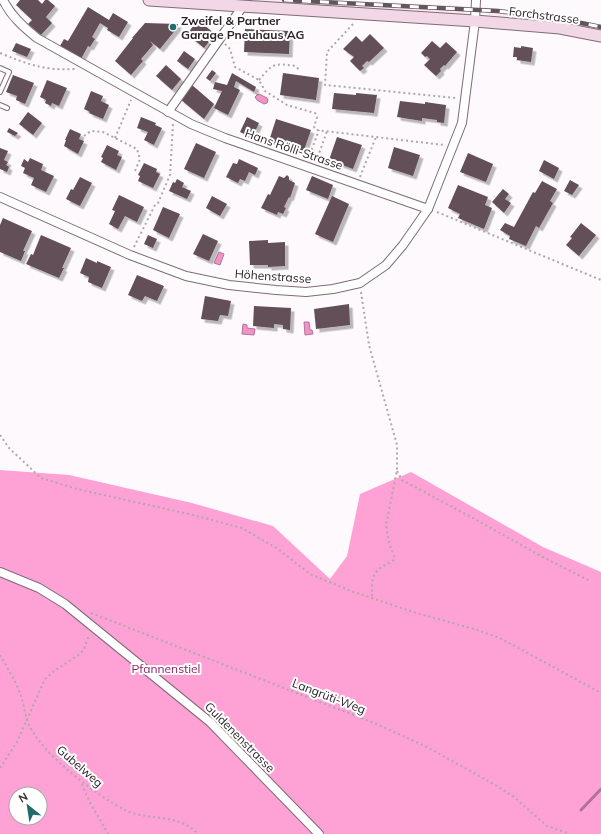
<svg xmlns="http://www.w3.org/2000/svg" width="601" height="834" viewBox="0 0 601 834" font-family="Mulish,sans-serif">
	<defs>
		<filter id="shadow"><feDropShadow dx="3.5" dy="3.5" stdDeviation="0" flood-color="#0004"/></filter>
	</defs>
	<rect width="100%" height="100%" fill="#fef9fc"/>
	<g fill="#fce8f2">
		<polygon points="240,0 332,0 468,6 467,12 461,14 361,7"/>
		<polygon points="481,7 535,13 601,24 601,30 525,18 489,15"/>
	</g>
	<path fill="#fea1d5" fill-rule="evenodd" d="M0,470L69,475L192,503L273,526L330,579L347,556L360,494L411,472L543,547L601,572V834H0ZM16,794H40V818H16Z"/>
	<g fill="#f094c7" stroke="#b57297">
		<polygon points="259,94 267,98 268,100 267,103 264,104 257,100 255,97 257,95"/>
		<polygon points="219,252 224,254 220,265 214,263"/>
		<polygon points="304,322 309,322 310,330 312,330 313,334 305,335"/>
		<polygon points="243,324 247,325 247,328 255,329 254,335 242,334"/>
	</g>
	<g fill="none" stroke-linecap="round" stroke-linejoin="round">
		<polyline stroke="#b57297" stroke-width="3" points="581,810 601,789"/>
	</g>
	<g fill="#634f59" filter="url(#shadow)">
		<polygon points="20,0 38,0 42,4 45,0 48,0 55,6 46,17 52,23 41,35 28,24 32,20 16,5"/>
		<polygon points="88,7 109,20 113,13 128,22 119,37 107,30 108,28 100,23 92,37 95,39 90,47 88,46 81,59 60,46 64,39 68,41"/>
		<polygon points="198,20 215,34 204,48 187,34"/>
		<polygon points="145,23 178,24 177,28 160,49 150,41 153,45 141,59 143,61 131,75 115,61 133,38 132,38"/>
		<polygon points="245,29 290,31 289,54 244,52"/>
		<polygon points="370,34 384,48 369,62 367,61 362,66 364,68 360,71 350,61 354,57 343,49 356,36 362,42"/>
		<polygon points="432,41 440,48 446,42 457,52 445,66 444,65 440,69 441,71 436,76 424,65 430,59 427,56 425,57 421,53"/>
		<polygon points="16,43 31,49 27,57 12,51"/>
		<polygon points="521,46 533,48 531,62 517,60 517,57 513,57 514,47 521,48"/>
		<polygon points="184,51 195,59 188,69 177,61"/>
		<polygon points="166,65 181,79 172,90 156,76"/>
		<polygon points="212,70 216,73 210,81 206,78"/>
		<polygon points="232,73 256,87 254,92 236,81 234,87 240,90 228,115 214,108 222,91 213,89 215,82 227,85"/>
		<polygon points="283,73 319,78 316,100 280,95"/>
		<polygon points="13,75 34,83 25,104 16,100 17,96 6,92"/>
		<polygon points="47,80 67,88 59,106 52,103 51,106 45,103 46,100 40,97"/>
		<polygon points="192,85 214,104 204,119 180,99"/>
		<polygon points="91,91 103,96 101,101 109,105 103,119 89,113 90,112 84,109"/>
		<polygon points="334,93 356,95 356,93 377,95 374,113 332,109"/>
		<polygon points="400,101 425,104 425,102 446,105 444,123 437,122 437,120 422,118 422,121 397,117"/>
		<polygon points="28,112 42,123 33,135 19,124"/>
		<polygon points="141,117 156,123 155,125 162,128 154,145 144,140 148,132 137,128"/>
		<polygon points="247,117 259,123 252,138 240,132"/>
		<polygon points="276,119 311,130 303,153 269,141"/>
		<polygon points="9,128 18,133 15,136 7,132"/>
		<polygon points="70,129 81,134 79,139 84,141 78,154 64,146 66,140 65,140"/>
		<polygon points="337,137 362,145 353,169 329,160"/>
		<polygon points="196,143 216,152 204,178 184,169"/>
		<polygon points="107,145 119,151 117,155 122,157 116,170 101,162 103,158 101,157"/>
		<polygon points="394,147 420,155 413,176 388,168"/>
		<polygon points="0,148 8,151 4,160 8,162 6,165 9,167 7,172 0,169"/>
		<polygon points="468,153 493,164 486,182 460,172"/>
		<polygon points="30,158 43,164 41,170 54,176 46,192 31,185 34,178 23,173 25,168 21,166 24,159 28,162"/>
		<polygon points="239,159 258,168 255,175 249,172 245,181 240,179 238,183 226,177 233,163 237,164"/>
		<polygon points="544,160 559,168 554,179 539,171"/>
		<polygon points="144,163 157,169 156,172 160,174 153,188 138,181 140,176 138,175"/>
		<polygon points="287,175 289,177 289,180 295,183 290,198 289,197 284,207 286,208 283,214 278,212 277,215 261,208 268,194 270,195 279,176 284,178"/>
		<polygon points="312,176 333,185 328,199 306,190"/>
		<polygon points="80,177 92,183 80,206 66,199 71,189 73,190"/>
		<polygon points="177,179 184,183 182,187 191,191 187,199 169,191 173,182 175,183"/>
		<polygon points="570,180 579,185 572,195 564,191"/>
		<polygon points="542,181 557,189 550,201 553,203 539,228 536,226 526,246 509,239 510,236 500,230 505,223 514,227 533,192 535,193"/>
		<polygon points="458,185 488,197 485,205 492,208 484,229 458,218 460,214 448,208"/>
		<polygon points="503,189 509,194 505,199 511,203 504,213 492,202"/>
		<polygon points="119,195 144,207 137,222 125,216 118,229 109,224 115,211 112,210"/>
		<polygon points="212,196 227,204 220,216 206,208"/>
		<polygon points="332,196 349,204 333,242 315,234"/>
		<polygon points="163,207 180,214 169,238 153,230"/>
		<polygon points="3,218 32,231 23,251 25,251 21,261 0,252 0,225"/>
		<polygon points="581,223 596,235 579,256 566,245 572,238 570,237"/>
		<polygon points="203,234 218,241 209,261 193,254"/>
		<polygon points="41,235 71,248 62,268 64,268 59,278 26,264 31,254 33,255"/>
		<polygon points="148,235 157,239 153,248 144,244"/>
		<polygon points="268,240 268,243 285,242 285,266 268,267 268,265 250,265 249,241"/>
		<polygon points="86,258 97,263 97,261 111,267 102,288 88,282 89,277 80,273"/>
		<polygon points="137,275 164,286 157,301 145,296 142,301 128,295"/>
		<polygon points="205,296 231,301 228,316 220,315 218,321 201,319"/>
		<polygon points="349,304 350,325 316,329 314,309"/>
		<polygon points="254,306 291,308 290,330 283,329 283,325 274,324 274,328 253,326"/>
	</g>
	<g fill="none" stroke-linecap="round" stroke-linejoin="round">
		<defs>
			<g id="lane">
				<polyline points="0,68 9,72 0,92"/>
				<polyline points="0,105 7,108"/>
			</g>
			<g id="street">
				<path d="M3,0C11,16 23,27 37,38L191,124L225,138L428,209"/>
				<polyline points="168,112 243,6"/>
				<polyline points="0,197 130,255 186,276 229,285 276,290 306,292 333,289 360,283 386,265 403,245 428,209 462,123 475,21 476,0"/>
				<polyline points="0,572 39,588 65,604 210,722 319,834"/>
			</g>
			<polyline id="secondary" points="149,0 475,21 560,28 601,36"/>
		</defs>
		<use href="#lane" stroke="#816b76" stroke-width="6"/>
		<use href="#street" stroke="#816b76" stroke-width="10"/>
		<use href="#secondary" stroke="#816b76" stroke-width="13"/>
		<g stroke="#aea7ab" stroke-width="2" stroke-dasharray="2 3" stroke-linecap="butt">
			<polyline points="353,24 327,52 325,85 456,98"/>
			<polyline points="225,44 230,49 235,67 259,80 265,91 287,105 315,113 317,117 314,127 316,130 444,145"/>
			<path d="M0,53C27,64 45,71 75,69"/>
			<path d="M259,80C273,63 274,63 296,66L299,70"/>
			<polyline points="84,136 91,131 103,132 137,149 140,159 135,171"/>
			<polyline points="115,138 131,100"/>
			<polyline points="308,159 319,130"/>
			<polyline points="316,162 327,131"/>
			<polyline points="360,177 376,137"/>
			<polyline points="437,212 601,280"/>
			<polyline points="134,247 155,205 158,203 170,175 173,124"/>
			<path d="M361,292L369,345L397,445V470L386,525L389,543L395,558C393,562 389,563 385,565C370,573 372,584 372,598"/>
			<polyline points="0,435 9,448 41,478 77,489 193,515 242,528 278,549 310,574 351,591 413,612 474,629 500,638 601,693"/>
			<polyline points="397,471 402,480 480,522 543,557 590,581"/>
			<polyline points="91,613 379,725 427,747 497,786 514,797 547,826 570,834"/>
			<path d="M0,655C7,668 16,681 21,696C24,705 25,716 29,725C42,754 98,797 127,811C151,821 179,813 198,834"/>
			<polyline points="0,768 17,742 45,679 54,671 80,654 84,649 89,635"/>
			<path d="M82,784C88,802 99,817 108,834"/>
		</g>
		<use href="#lane" stroke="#fff" stroke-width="4"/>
		<use href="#street" stroke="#fff" stroke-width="8"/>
		<use href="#secondary" stroke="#f2d7e6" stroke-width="11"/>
		<defs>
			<polyline id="rail" points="284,0 498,11 557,18 601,27"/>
		</defs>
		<use href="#rail" stroke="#5f575b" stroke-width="4.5"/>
		<use href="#rail" stroke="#fff" stroke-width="3" stroke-dasharray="9" stroke-linecap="butt"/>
	</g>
	<circle fill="#206c6c" stroke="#fff" stroke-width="1.5" cx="173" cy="27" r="4"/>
	<g text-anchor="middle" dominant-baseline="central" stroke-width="4" stroke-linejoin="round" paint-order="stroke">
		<g font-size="12" fill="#2c2328" stroke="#fff">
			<text transform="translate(544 15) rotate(7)">Forchstrasse</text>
			<text transform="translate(294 149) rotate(19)">Hans Rölli-Strasse</text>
			<text transform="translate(273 276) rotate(4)">Höhenstrasse</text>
			<text transform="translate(329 696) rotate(21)">Langrüti-Weg</text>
			<text transform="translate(240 737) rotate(45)">Guldenenstrasse</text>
			<text transform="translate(80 766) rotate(41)">Gubelweg</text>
		</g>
		<g font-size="12" font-weight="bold" fill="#2c2328" stroke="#fff" text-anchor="start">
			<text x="181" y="20">Zweifel &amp; Partner<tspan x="181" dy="14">Garage Pneuhaus AG</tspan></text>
		</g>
		<g font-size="12" fill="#8d2468" stroke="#fff">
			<text x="166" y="668">Pfannenstiel</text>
		</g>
	</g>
	<g transform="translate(28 806) rotate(330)"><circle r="19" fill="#ffffff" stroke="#aba7a9"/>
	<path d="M0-3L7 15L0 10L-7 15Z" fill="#206c6c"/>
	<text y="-6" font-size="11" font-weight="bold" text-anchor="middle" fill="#2c2328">N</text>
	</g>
</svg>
